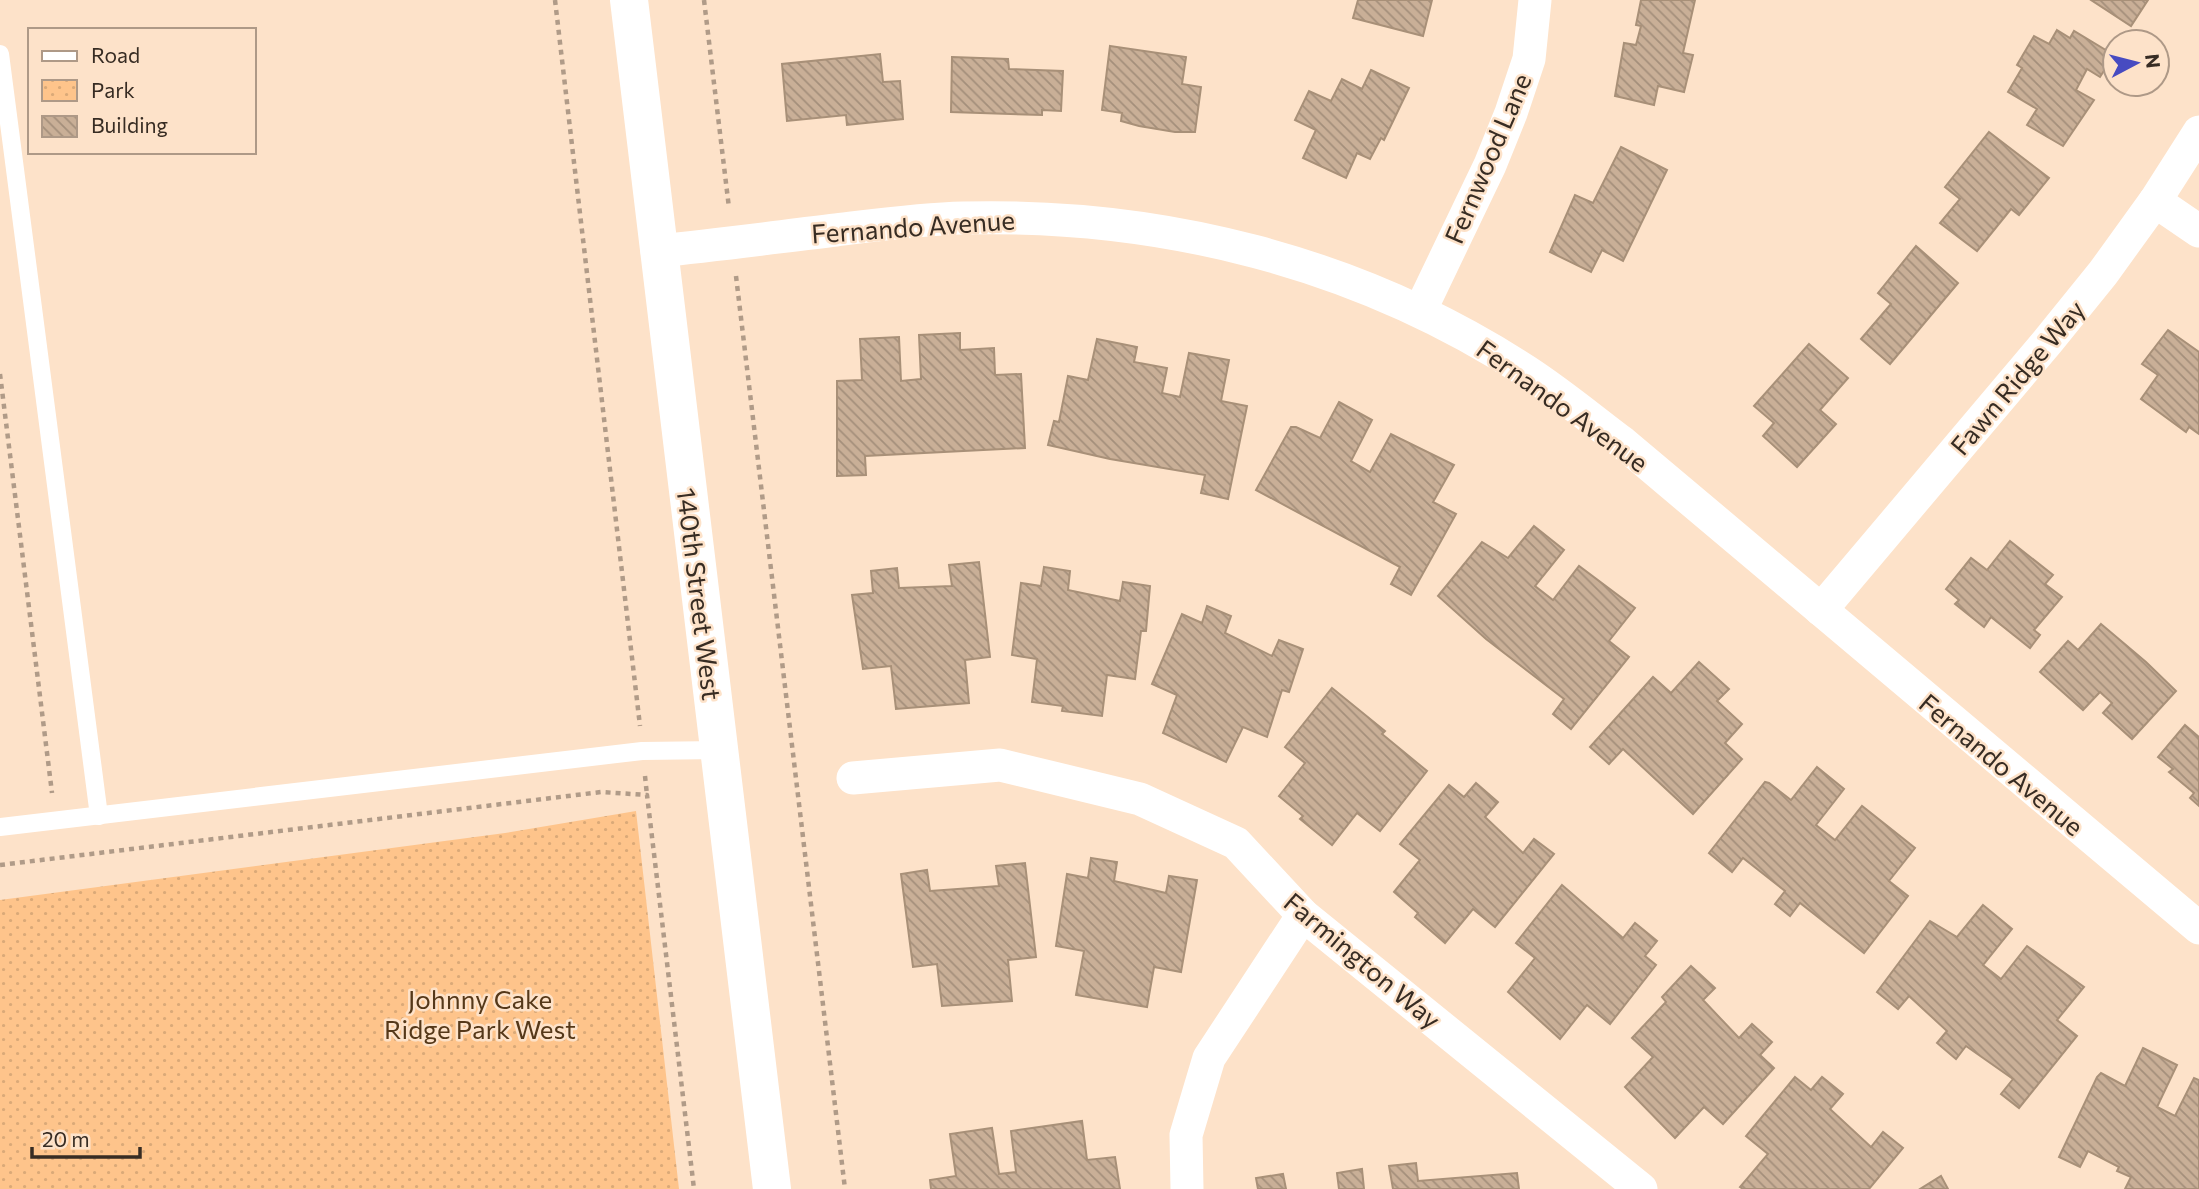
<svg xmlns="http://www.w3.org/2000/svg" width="2199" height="1189" viewBox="0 0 2199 1189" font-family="Commissioner,sans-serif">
	<defs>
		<pattern id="park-dots" width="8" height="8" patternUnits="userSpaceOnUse" patternTransform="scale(1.75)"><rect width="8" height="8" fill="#fec48b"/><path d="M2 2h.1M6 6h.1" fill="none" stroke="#daa978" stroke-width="1.8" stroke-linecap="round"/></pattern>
		<pattern id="building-back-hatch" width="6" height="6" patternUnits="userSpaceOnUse" patternTransform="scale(1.75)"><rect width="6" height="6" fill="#c9af97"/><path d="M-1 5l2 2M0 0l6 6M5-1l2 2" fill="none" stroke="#a48f7b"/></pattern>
	</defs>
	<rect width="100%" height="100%" fill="#fde2c9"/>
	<polygon fill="url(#park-dots)" points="636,811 679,1189 0,1189 0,900 505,833"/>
	<g fill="url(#building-back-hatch)" stroke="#a89078" stroke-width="2">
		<polygon points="1358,0 1432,0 1423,36 1353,18"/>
		<polygon points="1641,0 1695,0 1683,53 1693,55 1684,92 1658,86 1654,105 1615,96 1624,43 1636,45 1641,26 1636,25"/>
		<polygon points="2091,0 2148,0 2131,26"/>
		<polygon points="2057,30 2070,38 2074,31 2114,55 2100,77 2087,69 2076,90 2094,100 2063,146 2027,125 2037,109 2008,92 2022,68 2017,65 2034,36 2049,44"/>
		<polygon points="1110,46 1186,57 1182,84 1201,87 1195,132 1175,132 1139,126 1121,121 1122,113 1102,110"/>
		<polygon points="880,54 883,82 900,81 903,119 847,125 846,115 787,121 782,64"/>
		<polygon points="952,57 1008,59 1009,69 1063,71 1061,111 1042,110 1042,115 951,112"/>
		<polygon points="1371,70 1409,88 1384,140 1381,138 1370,159 1357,153 1346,178 1303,158 1316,130 1295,120 1309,91 1331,101 1342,79 1362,89"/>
		<polygon points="1989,132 2049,178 2019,215 2011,209 1977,251 1940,223 1960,199 1945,187"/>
		<polygon points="1621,147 1667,170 1623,261 1602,250 1591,272 1550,252 1575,195 1593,203"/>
		<polygon points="1916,246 1958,283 1890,364 1861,339 1891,304 1878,293"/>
		<polygon points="2168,330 2199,352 2199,434 2189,427 2186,432 2141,399 2158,375 2142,364"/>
		<polygon points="960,333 960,350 994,348 995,375 1021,374 1025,448 865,456 866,475 837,476 837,381 862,380 860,339 899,337 901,381 921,379 919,335"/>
		<polygon points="1097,339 1137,347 1134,362 1167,368 1162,393 1180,397 1189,353 1229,360 1221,401 1247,406 1228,499 1201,493 1205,475 1110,459 1048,445 1054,421 1059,422 1068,376 1088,380"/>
		<polygon points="1809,344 1848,378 1820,410 1836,424 1797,467 1763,436 1774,423 1754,406"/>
		<polygon points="1339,402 1372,420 1351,461 1370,472 1391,434 1454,465 1433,502 1456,514 1411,595 1391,584 1400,567 1256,490 1291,427 1296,427 1320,438"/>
		<polygon points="1534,526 1564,550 1535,586 1553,600 1579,566 1635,608 1609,641 1629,657 1571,729 1553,714 1564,699 1486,639 1438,596 1482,542 1508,558"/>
		<polygon points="2010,541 2053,575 2045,584 2062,597 2034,630 2040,635 2030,648 1991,617 1984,627 1955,604 1959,600 1946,589 1971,558 1987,570"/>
		<polygon points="979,562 990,657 965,660 969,703 896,709 891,666 863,669 852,595 873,593 871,571 897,568 899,588 952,586 949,565"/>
		<polygon points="1044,567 1070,571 1068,590 1120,601 1123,582 1150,586 1146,631 1141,631 1135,679 1107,675 1102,716 1062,711 1063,706 1032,702 1037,659 1012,655 1021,583 1041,586"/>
		<polygon points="1207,606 1231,616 1225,633 1272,656 1279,640 1303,649 1289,692 1282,690 1267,737 1243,727 1226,762 1163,733 1177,695 1152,684 1182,614 1202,623"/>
		<polygon points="2101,624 2146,662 2176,691 2132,739 2103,713 2112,703 2100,692 2083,710 2040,672 2068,641 2078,650"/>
		<polygon points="1699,662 1729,689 1717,701 1742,724 1725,743 1742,759 1693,814 1623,749 1609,764 1590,747 1653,677 1671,693"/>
		<polygon points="1332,688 1385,731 1382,734 1427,771 1380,831 1357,813 1332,845 1300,819 1303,816 1279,796 1305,763 1285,747"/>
		<polygon points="2185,725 2199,737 2199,806 2190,798 2194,793 2169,772 2173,769 2158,757"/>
		<polygon points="1817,767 1844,789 1816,825 1835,840 1862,806 1915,848 1889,881 1908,896 1864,953 1800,903 1790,916 1775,904 1785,891 1743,858 1732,872 1709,853 1765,782 1769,783 1791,800"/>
		<polygon points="1476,783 1498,802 1485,817 1523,853 1534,839 1554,854 1495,927 1473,909 1445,943 1415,917 1418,913 1394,892 1420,860 1400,844 1449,785 1464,797"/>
		<polygon points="1091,858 1117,862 1114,881 1166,893 1169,876 1197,880 1181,972 1154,967 1147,1007 1076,995 1084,951 1056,946 1067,874 1088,878"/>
		<polygon points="1025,863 1036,957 1008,960 1012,1001 942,1006 937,964 913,967 901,874 927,870 930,891 999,886 996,866"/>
		<polygon points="1562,885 1623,938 1635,923 1657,941 1645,956 1656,965 1610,1024 1587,1005 1560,1039 1508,992 1535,958 1516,943"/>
		<polygon points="1983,905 2012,929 1983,965 2001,979 2027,946 2084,987 2057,1020 2077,1036 2019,1108 2001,1094 2013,1079 1966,1046 1956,1059 1937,1043 1947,1031 1909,996 1898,1009 1877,992 1930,921 1957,937"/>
		<polygon points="1691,966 1715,988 1703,1000 1739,1038 1752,1024 1772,1042 1760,1055 1774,1068 1723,1124 1704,1107 1675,1138 1625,1087 1653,1057 1632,1038 1666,1002 1662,997"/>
		<polygon points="2143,1048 2177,1065 2157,1107 2175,1116 2194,1078 2199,1080 2199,1189 2125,1189 2131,1177 2117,1171 2119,1167 2088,1151 2080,1167 2059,1157 2097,1077 2101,1073 2125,1086"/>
		<polygon points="1795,1077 1811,1090 1822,1077 1843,1094 1830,1109 1871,1147 1883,1132 1903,1148 1869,1189 1743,1189 1740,1187 1768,1154 1746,1136"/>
		<polygon points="1082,1121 1087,1160 1115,1157 1120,1189 931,1189 930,1180 956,1176 950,1134 992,1128 999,1174 1016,1172 1011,1131"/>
		<polygon points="1416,1163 1418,1181 1517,1173 1519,1189 1393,1189 1389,1166"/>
		<polygon points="1362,1169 1364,1189 1339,1189 1337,1173"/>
		<polygon points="1283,1174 1286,1189 1258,1189 1256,1178"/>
		<polygon points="1941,1176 1948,1189 1920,1189"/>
	</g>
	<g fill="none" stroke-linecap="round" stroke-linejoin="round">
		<g stroke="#b09b88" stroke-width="4.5" stroke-dasharray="5 5" stroke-linecap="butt">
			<polyline points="555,0 640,726"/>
			<polyline points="704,0 729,208"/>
			<polyline points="736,276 845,1189"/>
			<polyline points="0,374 52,793"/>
			<polyline points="645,776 647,795"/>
			<polyline points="0,865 601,792 647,795 694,1189"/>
		</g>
		<g stroke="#fff" stroke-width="18">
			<polyline points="0,54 99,816"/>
			<polyline points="0,827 642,751 720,750"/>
		</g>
		<g stroke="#fff" stroke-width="33">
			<polyline points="2155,201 2199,231"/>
			<path d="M657,251C717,245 777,237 836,230C878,225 920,219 963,218C1162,213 1358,262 1526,371C1560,393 1591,419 1623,443L2199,928"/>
			<polyline points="1420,311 1490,165 1511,113 1529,59 1535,0"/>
			<polyline points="1821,610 2048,341 2103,273 2155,201 2199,132"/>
			<polyline points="853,778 1000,765 1140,799 1236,843 1303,915 1641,1189"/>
			<polyline points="1187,1189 1186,1135 1209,1058 1303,915"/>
		</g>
		<polyline stroke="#fff" stroke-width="38" points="629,0 772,1189"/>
	</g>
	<g text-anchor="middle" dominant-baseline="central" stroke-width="5" stroke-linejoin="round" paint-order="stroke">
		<g font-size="26" fill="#372c23" stroke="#fde2c9">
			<text transform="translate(1487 158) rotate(-67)">Fernwood Lane</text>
			<text transform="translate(913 226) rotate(-4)">Fernando Avenue</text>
			<text transform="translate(2017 377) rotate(-50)">Fawn Ridge Way</text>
			<text transform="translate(1563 405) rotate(36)">Fernando Avenue</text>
			<text transform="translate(700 594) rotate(83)">140th Street West</text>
			<text transform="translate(2002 764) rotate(40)">Fernando Avenue</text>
			<text transform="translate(1363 960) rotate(40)">Farmington Way</text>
		</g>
		<g font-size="26" fill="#553819" stroke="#fde2c9">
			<text x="480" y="998">Johnny Cake<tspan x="480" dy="30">Ridge Park West</tspan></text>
		</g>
	</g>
	<rect x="28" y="28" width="228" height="126" fill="#fde2c9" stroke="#ae9987" stroke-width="2"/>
	<rect x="42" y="51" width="35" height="10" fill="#ffffff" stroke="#ae9987" stroke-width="2"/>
	<text x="91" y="63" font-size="21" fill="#372c23">Road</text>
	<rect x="42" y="80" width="35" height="21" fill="url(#park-dots)" stroke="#ae9987" stroke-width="2"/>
	<text x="91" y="98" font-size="21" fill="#372c23">Park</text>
	<rect x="42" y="116" width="35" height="21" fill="url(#building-back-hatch)" stroke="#ae9987" stroke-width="2"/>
	<text x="91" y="133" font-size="21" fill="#372c23">Building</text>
	<g transform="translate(2136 63) rotate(83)"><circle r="33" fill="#fde2c9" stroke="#ae9987" stroke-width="2"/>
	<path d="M0-5L12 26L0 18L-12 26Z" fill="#474bc1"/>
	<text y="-10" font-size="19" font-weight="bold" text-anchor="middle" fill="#372c23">N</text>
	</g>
	<path d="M32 1147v10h108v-10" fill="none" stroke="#372c23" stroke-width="3.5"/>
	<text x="42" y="1147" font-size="21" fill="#372c23" stroke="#fde2c9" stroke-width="5" paint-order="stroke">20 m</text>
</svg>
